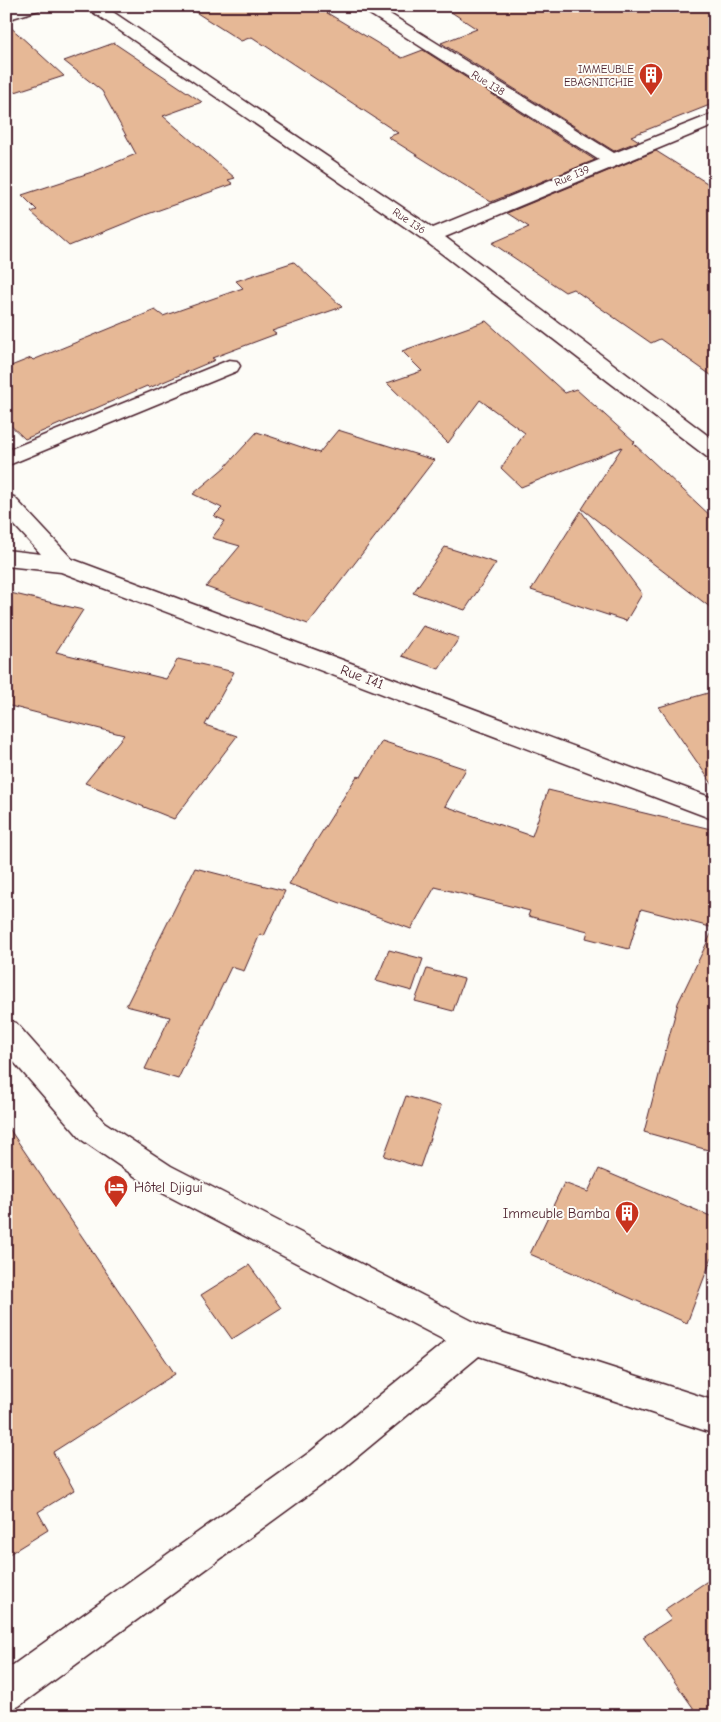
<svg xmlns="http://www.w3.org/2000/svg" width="721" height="1722" viewBox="0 0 721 1722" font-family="'Comic Neue',sans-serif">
	<rect width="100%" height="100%" fill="#fdfcf7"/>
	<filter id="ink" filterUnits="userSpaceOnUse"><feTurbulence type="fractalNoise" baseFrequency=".02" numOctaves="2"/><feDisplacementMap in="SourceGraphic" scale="10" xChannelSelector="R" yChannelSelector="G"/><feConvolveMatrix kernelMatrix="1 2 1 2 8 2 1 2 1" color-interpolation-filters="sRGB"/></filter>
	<g filter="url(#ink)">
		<g fill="#e6b896" stroke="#4a1f2b">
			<polygon points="186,6 325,6 324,11 402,58 423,50 595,160 491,202 388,137 398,133 252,37 241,41"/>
			<polygon points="442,6 715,6 715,103 631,136 639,141 614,151 441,43 477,29"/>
			<polygon points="6,23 64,76 6,95"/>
			<polygon points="114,43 202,102 163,116 235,178 228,180 233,184 145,215 69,246 31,212 37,210 22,195 95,171 136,154 102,91 64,61"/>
			<polygon points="656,151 715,188 715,378 660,339 651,343 573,289 565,292 492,243 529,227 507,213"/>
			<polygon points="294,262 342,307 272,331 276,334 212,358 215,360 149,388 147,386 25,439 6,421 6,368 31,358 33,360 155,310 163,316 243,288 236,281"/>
			<polygon points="486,321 565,393 576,389 635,442 633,443 715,520 715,611 582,509 622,447 521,487 501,468 525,433 480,400 448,443 387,383 422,371 402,351"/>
			<polygon points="338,430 434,460 308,624 206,587 240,546 212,538 225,521 214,516 222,508 193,494 225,467 257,432 319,453"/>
			<polygon points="581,511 642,594 626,621 531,590"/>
			<polygon points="445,547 496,563 465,610 413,593"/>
			<polygon points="6,592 83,610 56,652 166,679 178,659 234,672 205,725 237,736 174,819 85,783 124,735 6,705"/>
			<polygon points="423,626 459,638 439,669 402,656"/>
			<polygon points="715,691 715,788 659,707"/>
			<polygon points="382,741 466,769 445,806 532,836 548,790 715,830 715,1152 644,1132 678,1003 714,928 641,909 629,949 586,938 588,931 528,916 530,911 435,887 411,929 289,884 357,776 361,777"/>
			<polygon points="195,868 285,891 264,936 260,934 244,971 231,967 178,1079 145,1069 170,1017 126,1006"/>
			<polygon points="389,950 423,959 412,991 376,981"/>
			<polygon points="427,969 464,979 453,1011 415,1001"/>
			<polygon points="406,1096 441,1106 420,1167 384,1156"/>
			<polygon points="6,1124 175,1374 53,1452 74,1490 38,1512 48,1530 6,1556"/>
			<polygon points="599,1169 715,1218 715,1249 687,1323 530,1254 564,1183 588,1192"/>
			<polygon points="249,1265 281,1308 232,1339 201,1295"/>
			<polygon points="715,1576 715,1716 699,1716 643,1637 671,1619 664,1610"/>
		</g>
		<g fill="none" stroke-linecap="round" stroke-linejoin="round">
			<defs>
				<g id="minor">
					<polygon points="16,6 41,6 39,10 6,20 6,9"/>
					<polygon points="84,6 104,6 433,228 599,160 357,6 377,6 614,153 715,113 715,125 445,237 715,441 715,459 707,457 424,240"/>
					<polygon points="229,360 237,361 240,366 237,371 6,466 6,451"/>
					<polygon points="6,495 14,497 72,559 715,799 715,820 61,572 6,566 6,550 41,554 6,516"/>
					<polygon points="6,1020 16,1023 104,1122 171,1166 482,1326 715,1401 715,1434 479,1356 334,1476 19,1706 6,1712 6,1670 310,1452 446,1341 149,1186 82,1140 6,1053"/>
				</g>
			</defs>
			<use href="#minor" stroke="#4a1f2b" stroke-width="3"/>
			<use href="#minor" fill="#fdfcf7" fill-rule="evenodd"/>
		</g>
	</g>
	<defs>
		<symbol id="building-pin" viewBox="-11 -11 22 30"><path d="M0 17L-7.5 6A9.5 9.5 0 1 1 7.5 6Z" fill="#c8321e" stroke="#fdfcf7"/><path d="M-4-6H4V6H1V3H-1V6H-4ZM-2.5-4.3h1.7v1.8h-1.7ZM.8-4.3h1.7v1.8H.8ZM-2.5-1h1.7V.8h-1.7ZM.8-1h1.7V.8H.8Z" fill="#fff"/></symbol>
		<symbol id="hotel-pin" viewBox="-11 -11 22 30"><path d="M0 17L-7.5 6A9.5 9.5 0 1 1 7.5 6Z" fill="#c8321e" stroke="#fdfcf7"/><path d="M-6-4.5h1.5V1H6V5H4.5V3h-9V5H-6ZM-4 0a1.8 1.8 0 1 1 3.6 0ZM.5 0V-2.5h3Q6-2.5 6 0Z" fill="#fff"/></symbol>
	</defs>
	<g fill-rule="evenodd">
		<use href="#building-pin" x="637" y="61" width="28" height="38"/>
		<use href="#hotel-pin" x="102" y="1173" width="28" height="38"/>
		<use href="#building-pin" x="613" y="1199" width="28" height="38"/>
	</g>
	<g text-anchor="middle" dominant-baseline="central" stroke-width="4" stroke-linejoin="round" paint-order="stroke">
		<g font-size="11" fill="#4a1f2b" stroke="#fdfcf7" text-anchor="end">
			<text x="634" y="69">IMMEUBLE<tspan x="634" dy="13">EBAGNITCHIE</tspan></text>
		</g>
		<g font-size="11" fill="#4a1f2b" stroke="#fdfcf7">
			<text transform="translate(488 83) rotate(32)">Rue I38</text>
			<text transform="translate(572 176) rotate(-23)">Rue I39</text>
			<text transform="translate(409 221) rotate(34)">Rue I36</text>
		</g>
		<g font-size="14" fill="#4a1f2b" stroke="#fdfcf7">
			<text transform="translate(362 677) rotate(21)">Rue I41</text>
		</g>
		<g font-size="14" fill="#4a1f2b" stroke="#fdfcf7" text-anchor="start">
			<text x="134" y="1187">Hôtel Djigui</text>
			<text x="610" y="1213" text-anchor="end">Immeuble Bamba</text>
		</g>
	</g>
	<rect width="721" height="1722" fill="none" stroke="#fdfcf7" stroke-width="25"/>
	<rect x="12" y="12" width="696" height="1697" fill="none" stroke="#4a1f2b" stroke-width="2" filter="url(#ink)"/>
</svg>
